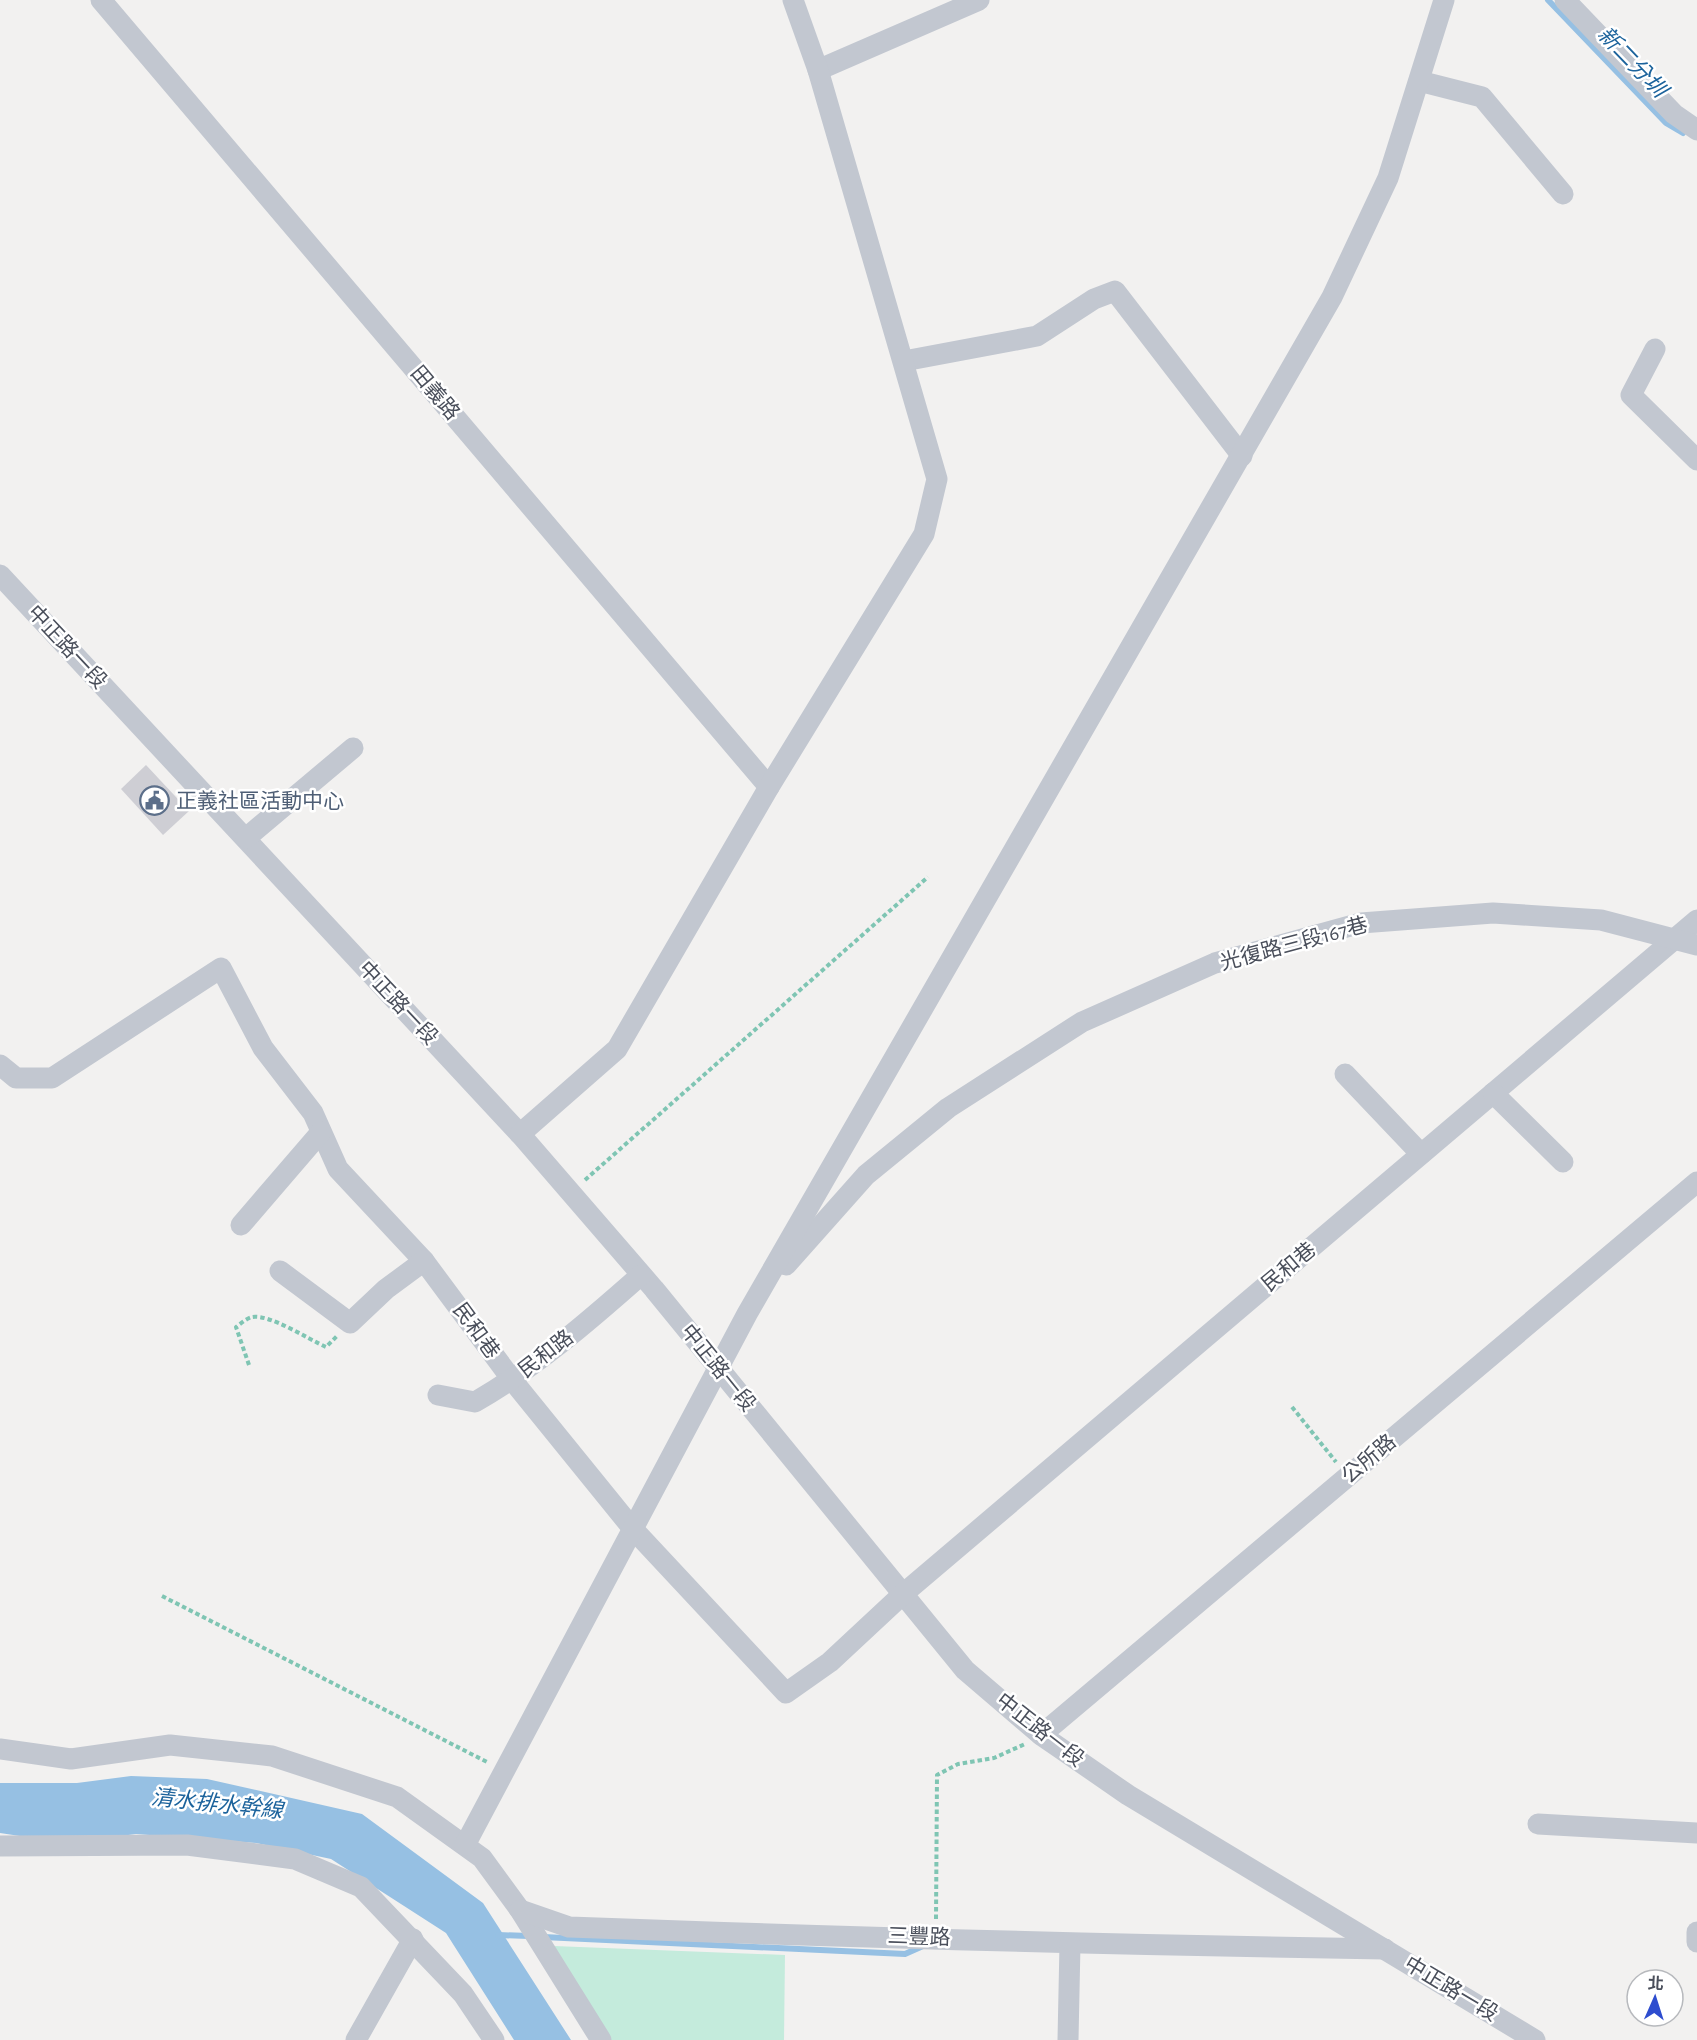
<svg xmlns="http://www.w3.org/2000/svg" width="1697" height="2040" viewBox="0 0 1697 2040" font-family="'Alegreya Sans','Noto Sans TC',sans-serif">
	<rect width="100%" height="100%" fill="#f2f1f0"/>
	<polygon fill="#c4ebdc" points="554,1946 785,1955 784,2040 605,2040"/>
	<polygon fill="#96c0e3" points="131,1776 207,1779 362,1814 483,1903 571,2040 514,2040 446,1933 331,1859 256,1843 136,1834 66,1843 0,1833 0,1783 77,1783"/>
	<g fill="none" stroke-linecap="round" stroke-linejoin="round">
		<g stroke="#96c0e3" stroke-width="6">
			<polyline points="1548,0 1666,123 1683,133"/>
			<polyline points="498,1935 529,1936"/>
			<polyline points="543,1937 905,1954 923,1946"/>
		</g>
	</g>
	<polygon fill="#ceced4" points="146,765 189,811 163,835 121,789"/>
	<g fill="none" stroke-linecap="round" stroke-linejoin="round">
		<g stroke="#7fc5b3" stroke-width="4" stroke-dasharray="4.5 3" stroke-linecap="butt">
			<polyline points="585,1180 928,877"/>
			<path d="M249,1365L236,1327C240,1324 247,1318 252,1317C270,1314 308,1339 326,1347L337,1336"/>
			<polyline points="1292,1407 1336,1462"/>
			<polyline points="162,1596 487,1762"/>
			<polyline points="936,1919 937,1775 958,1764 994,1758 1025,1744"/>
		</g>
		<g stroke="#c2c7d0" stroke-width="21">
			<polyline points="101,0 769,787"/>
			<polyline points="1565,0 1674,114 1697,130"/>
			<polyline points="818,70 979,0"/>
			<polyline points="1419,81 1482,97 1563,194"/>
			<polyline points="1655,349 1631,395 1697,460"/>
			<polyline points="904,361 1037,336 1094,299 1115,291 1242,456"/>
			<polyline points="0,575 520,1134 654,1289 965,1670 1041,1735 1128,1795 1535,2040"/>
			<polyline points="246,838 353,748"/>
			<polyline points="0,1065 16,1078 52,1078 221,968 263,1048 313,1113 338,1169 424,1261 513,1381 633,1529 786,1693 830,1662 903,1594 1697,920"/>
			<polyline points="1345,1074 1421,1154"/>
			<polyline points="1493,1093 1563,1162"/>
			<polyline points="520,1134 617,1049 769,787 924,534 937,479 818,70 793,0"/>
			<polyline points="241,1225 321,1132"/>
			<polyline points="786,1265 866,1175 948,1108 1082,1022 1215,963 1361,923 1493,913 1601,920 1697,945"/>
			<polyline points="280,1271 350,1323 386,1289 424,1261"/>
			<path d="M438,1395L475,1402C536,1367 589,1321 641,1275"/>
			<polyline points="1041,1735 1697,1182"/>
			<polyline points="0,1749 71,1759 170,1745 272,1756 397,1797 482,1858 520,1910 601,2040"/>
			<polyline points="1538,1824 1697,1833"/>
			<polyline points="465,1845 747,1314 1332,297 1388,178 1444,0"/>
			<polyline points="0,1846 187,1845 295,1859 361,1887 463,1994 494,2040"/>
			<path d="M520,1910L569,1927C841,1937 1113,1945 1385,1949"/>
			<polyline points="1697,1932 1697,1942"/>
			<polyline points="356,2040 413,1939"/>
			<polyline points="1068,2040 1070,1944"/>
		</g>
	</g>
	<defs>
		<symbol id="civic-ring" viewBox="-11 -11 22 22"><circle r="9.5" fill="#fff" stroke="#5c6f8a" stroke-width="1.5"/><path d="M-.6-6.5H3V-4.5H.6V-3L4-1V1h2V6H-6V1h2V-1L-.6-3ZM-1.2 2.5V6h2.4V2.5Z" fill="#5c6f8a"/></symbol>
	</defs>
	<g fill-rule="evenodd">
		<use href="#civic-ring" x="138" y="784" width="33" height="33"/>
	</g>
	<g text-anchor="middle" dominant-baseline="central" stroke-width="5" stroke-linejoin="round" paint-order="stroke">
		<g font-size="21" fill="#4a4f5b" stroke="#fff">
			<text transform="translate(435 393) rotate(50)">田義路</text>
			<text transform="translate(67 647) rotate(47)">中正路一段</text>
			<text transform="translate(1294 944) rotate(-15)">光復路三段167巷</text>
			<text transform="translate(398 1003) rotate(47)">中正路一段</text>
			<text transform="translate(1289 1267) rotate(-40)">民和巷</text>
			<text transform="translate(476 1331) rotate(54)">民和巷</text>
			<text transform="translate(546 1354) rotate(-38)">民和路</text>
			<text transform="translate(718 1368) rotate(51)">中正路一段</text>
			<text transform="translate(1369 1459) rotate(-40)">公所路</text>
			<text transform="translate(1040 1730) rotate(38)">中正路一段</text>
			<text transform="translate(919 1937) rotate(2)">三豐路</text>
			<text transform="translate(1451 1989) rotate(31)">中正路一段</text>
		</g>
		<g font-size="21" fill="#4e5e75" stroke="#fff" text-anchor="start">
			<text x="176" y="801">正義社區活動中心</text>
		</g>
		<g font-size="22" font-style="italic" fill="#1c639c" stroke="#fff">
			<text transform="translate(1632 62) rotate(46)">新二分圳</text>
			<text transform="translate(217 1804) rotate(6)">清水排水幹線</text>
		</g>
	</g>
	<g transform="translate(1655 1998) rotate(3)"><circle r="28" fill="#ffffff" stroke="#b7b9bd" stroke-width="1.5"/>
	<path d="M0-4.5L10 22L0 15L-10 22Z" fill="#2e4dcf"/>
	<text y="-9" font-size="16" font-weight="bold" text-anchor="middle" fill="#4a4f5b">北</text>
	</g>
</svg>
